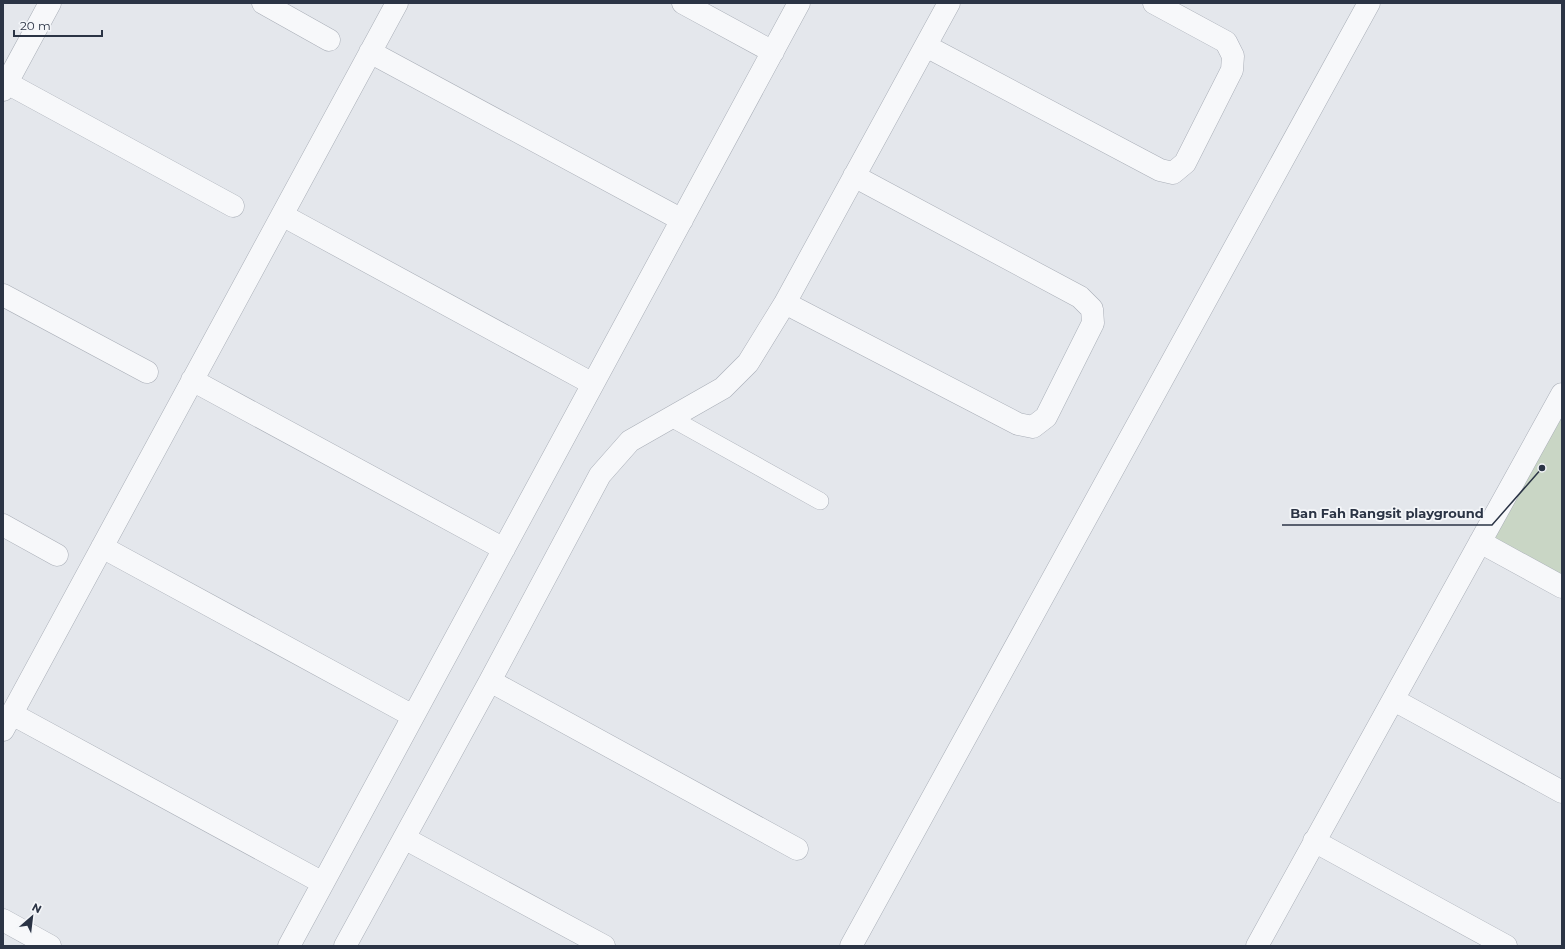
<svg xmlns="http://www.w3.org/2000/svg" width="1565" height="949" font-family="Montserrat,sans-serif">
<rect width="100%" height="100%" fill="#e4e7ec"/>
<path fill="#c9d6c5" d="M1562,394V587L1480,542Z"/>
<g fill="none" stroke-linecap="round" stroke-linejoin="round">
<defs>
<path id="lane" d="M671,418L820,501"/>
<path id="street" d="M263,3L329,40
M683,3L773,52
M926,46L1160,170L1173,173L1185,163L1232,70L1233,56L1226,42L1154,3
M370,52L682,220
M7,83L233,206
M3,90L50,3
M282,215L593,384
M3,295L147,372
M785,303L1018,424L1033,427L1046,417L1093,323L1092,309L1080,297L854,176
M192,380L504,549
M3,525L57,555
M1480,542L1562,587
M102,547L413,716
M490,681L797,849
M1394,700L1562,792
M12,714L323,883
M3,730L397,3
M404,838L604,946
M1314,841L1506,946
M3,920L50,946
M289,946L799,3
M345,946L490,681L600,475L630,441L723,388L748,363L785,303L949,3
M851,946L1369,3
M1257,946L1562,394"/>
</defs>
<use href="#lane" stroke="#a9aeb7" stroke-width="18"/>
<use href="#street" stroke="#a9aeb7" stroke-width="23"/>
<use href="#lane" stroke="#f7f8fa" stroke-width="17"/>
<use href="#street" stroke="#f7f8fa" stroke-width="22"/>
</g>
<path fill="none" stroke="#2b3445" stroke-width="1.5" d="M1542 468L1492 525H1282"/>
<circle fill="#2b3445" stroke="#f4f6f9" stroke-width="1.5" cx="1542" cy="468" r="4"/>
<g font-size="13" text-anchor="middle" font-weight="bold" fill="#2b3445" stroke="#f4f6f9" stroke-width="3.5" stroke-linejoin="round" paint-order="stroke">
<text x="1387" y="518">Ban Fah Rangsit playground</text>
</g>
<rect width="1565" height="949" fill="none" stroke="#2b3445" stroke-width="8"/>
<g transform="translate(32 917) rotate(28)" stroke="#f4f6f9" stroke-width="3" paint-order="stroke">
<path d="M0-3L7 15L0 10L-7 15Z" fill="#2b3445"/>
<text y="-6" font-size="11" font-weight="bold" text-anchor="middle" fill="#2b3445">N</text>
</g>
<path d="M14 30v6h88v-6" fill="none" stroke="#2b3445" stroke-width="2"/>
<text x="20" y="30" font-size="12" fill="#2b3445" stroke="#f4f6f9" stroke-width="3" paint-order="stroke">20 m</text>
</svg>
